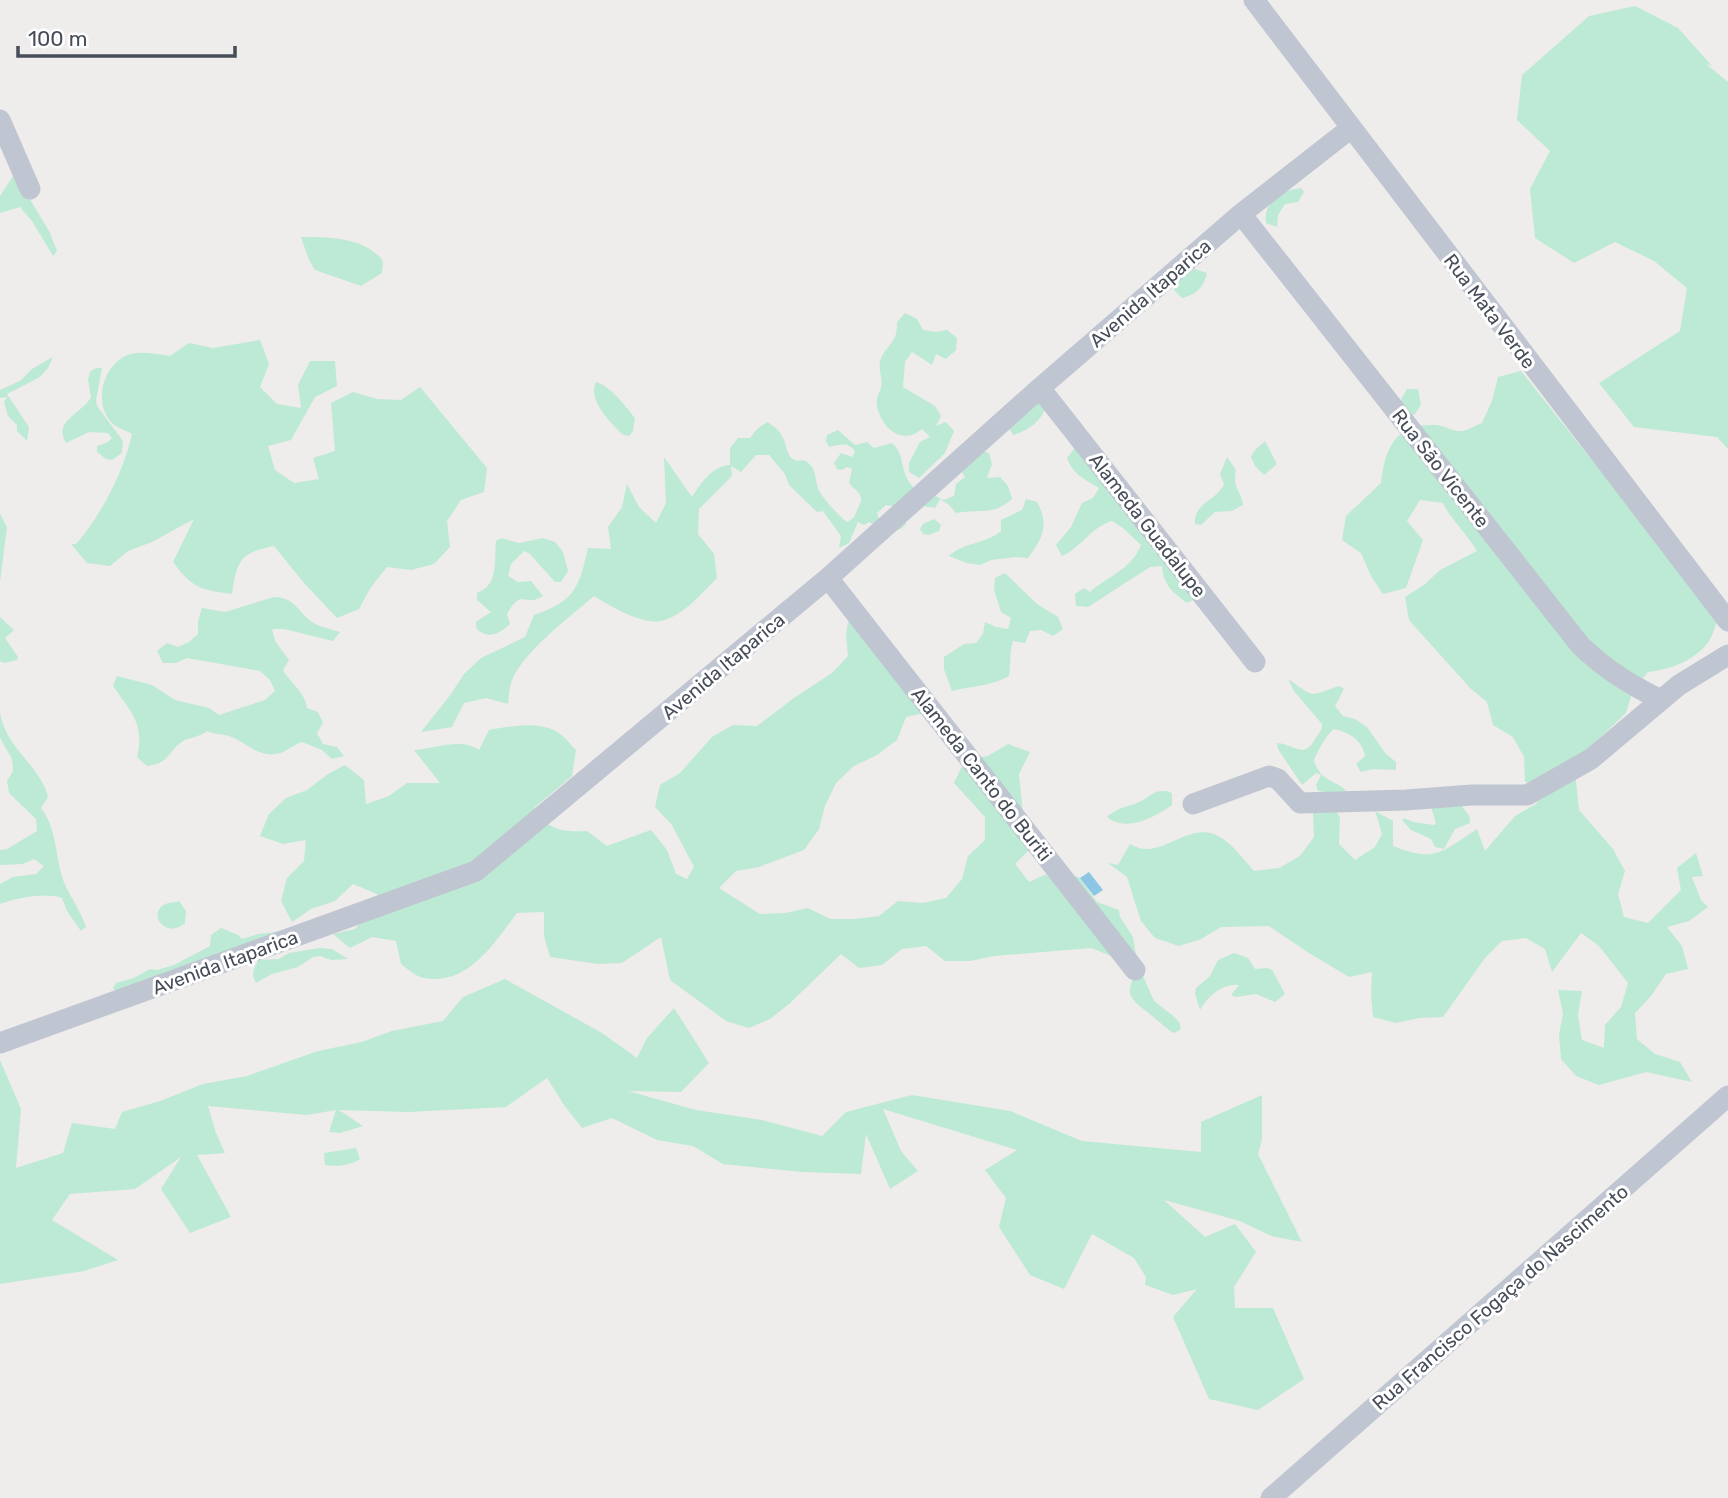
<svg xmlns="http://www.w3.org/2000/svg" width="1728" height="1498" font-family="Rubik,sans-serif">
<rect width="100%" height="100%" fill="#efecec"/>
<path fill="#bcead4" d="M1635,6L1678,28L1712,66L1706,64L1728,82V449L1717,437L1634,427L1599,383L1680,331L1687,288L1654,261L1615,242L1574,263L1535,238L1530,189L1550,151L1517,120L1522,75L1589,16Z
M13,176L18,179L50,233L57,251L53,256L32,221L20,207L0,213V196Z
M1301,188L1304,192L1298,202L1285,204L1278,215L1277,227L1266,223C1263,201 1282,190 1301,188Z
M301,237C329,237 365,237 383,261L382,273L361,286L315,270L309,260Z
M1195,269L1207,273C1203,288 1197,294 1182,298L1174,290L1175,278L1183,270Z
M905,313L917,319L923,330L935,332L947,330L957,338L956,350L946,359L936,354L932,365L912,352L905,362L903,387L935,406L941,416L936,426L946,422L954,431L945,453L919,478L909,472V463L920,442L930,437L922,429C914,435 908,438 897,434C885,429 875,411 877,398C878,394 880,391 881,388C883,378 878,369 880,361C886,344 898,344 897,322Z
M260,340L269,364L260,387L277,404L301,408L298,385L310,361H335L337,386L315,397L291,440L268,446L275,470L294,483L319,479L313,458L335,451L331,403L353,392L377,399L401,400L420,387L487,468L484,492L461,500L447,521L450,547L434,564L411,570L387,567L371,587L359,609L337,618L304,583L274,546C240,553 237,560 232,594C201,590 192,588 173,562L194,519L152,542L128,551L110,566L87,563L71,544H76C101,516 124,471 132,434C127,431 118,428 113,424C94,406 101,371 122,358C136,349 155,354 170,356L189,343L213,348Z
M53,357L48,368L40,377L7,394L29,427L27,441L17,431V425L8,416L4,402L7,397L0,398V390L20,381L32,369Z
M96,368H102L96,400L97,406L123,441L122,453L112,460L106,459L97,452V446L108,442L112,438L108,433L89,432L66,443C52,421 83,413 91,397L88,379L90,372Z
M1521,371L1718,619C1715,626 1713,635 1709,641C1695,661 1671,669 1648,672L1633,690L1626,713L1574,762L1579,810L1613,849L1625,871L1618,894L1624,917L1648,923L1681,890L1677,868L1696,853L1703,876L1692,877L1701,900L1708,907L1689,921L1667,927L1682,946L1688,969L1666,974L1651,996L1635,1013L1637,1039L1655,1054L1680,1062L1692,1082L1646,1072L1599,1085L1576,1076L1561,1059L1559,1035L1563,1013L1558,990L1582,991L1578,1015L1582,1040L1604,1048L1605,1025L1621,1007L1628,983L1599,946L1581,933L1552,972L1545,949L1526,938L1502,941L1485,958L1443,1017L1419,1018L1396,1023L1373,1017L1371,994L1372,972L1349,977L1309,953L1269,926L1221,927L1201,939L1179,946L1155,938L1141,921L1127,877L1108,863L1118,865L1130,844C1161,863 1187,820 1218,836C1232,843 1244,860 1254,871L1279,868L1300,856L1314,837L1313,813L1329,796L1340,818L1339,844L1355,860L1375,847L1382,834L1375,811L1393,821V846C1435,863 1442,852 1477,829L1485,851L1515,816L1536,804L1548,786L1525,782L1524,757L1513,737L1493,725L1487,702L1470,688L1409,620L1405,597L1424,585L1440,570L1477,551C1467,534 1452,521 1443,503L1420,500L1407,521L1423,540L1406,588L1383,594L1371,576L1361,553L1342,540L1346,516L1381,483C1385,448 1395,423 1436,425C1445,426 1454,432 1462,431C1469,430 1476,425 1482,423L1492,401L1498,377Z
M596,382C611,386 625,406 635,418L633,431L629,436L623,435C611,423 587,400 596,382Z
M1407,389H1418L1421,405L1414,415L1403,411L1401,399Z
M1041,401L1045,408C1041,422 1027,431 1013,435L1007,425L1015,416Z
M767,422C774,426 780,431 783,438C788,448 787,464 803,460C817,466 814,476 818,488C820,496 840,517 847,522C855,518 855,515 858,508C866,494 857,493 849,483L852,469L847,467L842,470L837,469L834,463L841,453L852,457L855,452C848,441 840,445 829,447L826,441L827,435L838,430L855,445L867,442L874,448L892,443C906,454 898,471 914,488L898,507L886,505L877,513L879,519L903,518L906,524C894,538 883,528 869,522L864,525L858,522L849,543L839,548L841,536L823,511L817,512L789,485L785,474L769,455H756L741,472L731,466L732,476L699,509L698,534L714,554L717,578C702,593 682,617 661,621C642,625 610,606 594,596C571,616 520,654 511,683C509,689 509,697 508,704L486,698L464,703L452,727L421,732L451,694L464,674L481,658L525,637L534,615C575,601 579,588 588,548L611,549L608,527L622,507L627,484L639,507L656,523L666,503L664,457L692,497C701,483 712,466 730,465V448L738,438H750L757,429Z
M1265,441L1276,462V465L1264,475L1255,466L1251,457L1254,451Z
M1074,449L1084,450L1197,598L1187,603C1172,592 1163,584 1162,566L1150,567L1088,607L1076,606L1075,594L1084,588L1090,592C1108,576 1132,569 1141,545L1123,528L1112,521C1091,527 1082,547 1062,556L1056,545L1071,527L1082,503L1093,498L1099,488C1085,479 1073,475 1067,458Z
M982,451L989,453L992,464L987,478L1000,477L1008,486L1012,499C991,517 981,508 956,513L948,504L940,499L935,508L923,506L933,495L944,500L954,496L956,484L965,477L961,471Z
M1227,457L1236,470C1232,488 1241,490 1243,505L1232,511L1215,512L1201,525L1195,524C1193,503 1218,500 1224,484L1220,474Z
M1026,499L1037,502C1050,526 1042,538 1028,558L1016,557L991,560L980,565L967,563L949,556C964,542 986,544 1001,531V520L1022,510Z
M0,514L7,527L0,582Z
M934,519L941,525L939,531L928,535L923,534L920,529L923,524Z
M501,538L519,543L543,538L555,542L563,552L568,571L561,582H555L530,554L524,551L511,564L508,576L518,582L531,581L543,596C524,608 522,587 507,614L510,624C500,634 487,640 476,628V622L491,612L477,600V593C499,585 494,561 496,541Z
M1005,573L1037,604L1058,617L1063,629L1053,636L1041,630L1030,631L1025,643L1013,641C1009,653 1011,664 1009,676C993,686 970,686 952,691L944,669V657L964,644L976,643L983,634L985,622L996,627L1008,629L1011,618L1001,612L994,590L995,578Z
M274,597C296,598 296,610 312,622C319,627 331,629 340,632L333,641L284,629H272L275,641L289,660L283,670C291,684 305,692 307,708L318,712L323,723L317,733L323,744L337,747L344,756L332,759L322,750L302,742C294,745 284,753 276,754C260,757 247,744 234,738C227,734 216,735 207,731C199,737 192,737 185,740C168,749 172,763 147,766L137,757C145,724 131,712 113,686L117,676L152,685L175,700L209,708L219,715L265,700L275,691L270,680L260,671L187,658L176,663H163L157,651L167,643L178,647L189,642L198,634V621L202,608L225,612Z
M850,611L929,712L906,717L897,740L877,755L854,766L836,783L825,806L819,829L804,850L759,867L736,871L719,888L760,914L785,913L808,908L830,919H855L879,916L898,901L923,903L946,898L962,879L968,856L985,840V817L954,783L965,760L988,756L1008,744L1030,752L1019,774L1024,824L1032,847L1015,864L1029,882L1058,869L1080,878L1097,902L1119,910L1120,917L1133,937L1137,962L1114,957L1091,948L994,956L970,961H945L926,946L902,949L882,965L859,968L841,954L789,1004L770,1019L749,1028L726,1021L670,980L661,937L622,963L598,964L550,957L544,936V912L517,913C494,943 469,986 424,978C416,977 408,969 401,964L396,941L372,937L350,948L333,934L355,929L369,912L395,907L377,894L353,884L335,901L311,909L292,922L281,901L287,878L304,861L306,840L283,844L260,836L269,814L286,798L307,790L328,774L345,765L364,780L366,804L389,796L407,783H440L414,750C435,749 460,737 479,750L489,730C510,726 542,720 560,734C566,738 571,745 576,750L572,776L534,808C548,831 563,832 587,831L607,846L651,830L667,850L676,874L687,879L694,867L672,825L655,807L660,785L680,773L712,737L733,725L757,726L794,698L832,673L848,656L846,634Z
M0,617L14,630L5,638L18,657L17,660L4,663L0,661Z
M1288,679C1317,699 1308,696 1339,686L1344,689L1335,706L1343,716L1355,719L1367,727L1386,754L1396,762V770L1373,769L1361,772L1356,764L1365,756C1362,739 1348,732 1334,729C1328,732 1315,755 1314,761C1322,786 1342,779 1349,796L1318,791L1316,785L1321,775L1316,773L1302,785L1278,749L1277,743C1294,744 1304,760 1315,739C1319,732 1322,733 1322,724L1294,691Z
M0,712C5,748 41,766 48,797L41,808C59,831 54,861 66,887C73,901 81,912 86,927L81,931L67,911L62,898C46,892 16,898 0,904V884L13,877L36,874L44,866L34,859L23,864L0,865V850L7,849L37,831L36,819L9,793L7,781L13,771L12,759L0,738Z
M1166,791L1172,793V805C1155,817 1127,833 1107,817C1120,806 1126,808 1139,802C1150,797 1153,790 1166,791Z
M1430,804L1461,805L1470,817V823L1455,829L1444,849L1435,847L1431,839L1411,830L1402,820L1404,818L1413,822L1434,825L1436,823Z
M179,901L186,911L185,923C167,939 149,917 162,906C167,902 173,903 179,901Z
M221,928L238,935L242,939L258,934L278,932L116,994L113,988L116,983L134,978L150,969L157,970L174,965L210,946L211,935Z
M319,948L332,949L348,959L331,960L320,956L313,957L298,967L272,974L256,983C251,974 253,968 259,960L279,959L289,953Z
M1234,953L1248,958L1255,969L1267,968L1272,970L1285,994L1275,1002L1256,994L1236,997L1231,995L1239,985C1223,983 1208,996 1200,1010L1195,994L1196,988L1210,976L1218,960Z
M1136,974L1143,976L1154,1001L1172,1015L1179,1022L1181,1028L1179,1031L1173,1033C1165,1027 1158,1021 1151,1015C1134,1001 1122,996 1136,974Z
M505,979L602,1033L637,1058L647,1038L674,1008L709,1063L681,1092L628,1091L696,1110L762,1120L822,1136L846,1112L912,1095L1010,1111L1082,1141L1201,1152V1122L1262,1095V1139L1258,1154L1302,1242L1271,1236L1240,1221L1164,1200L1205,1237L1235,1224L1256,1252L1234,1287L1235,1308H1273L1304,1379L1258,1410L1209,1399L1173,1317L1197,1289L1173,1295L1145,1285L1146,1277L1134,1258L1092,1234L1064,1289L1030,1275L999,1227L1006,1198L985,1170L1017,1150L883,1109L901,1151L918,1171L890,1189L866,1134L861,1174L802,1172L723,1164L693,1146L657,1140L612,1118L582,1128L564,1105L547,1078L506,1107L409,1112L339,1110L363,1126L340,1133L329,1132L336,1110L307,1115L208,1106L216,1133L225,1153L197,1155L231,1217L190,1233L161,1189L181,1157L135,1189L70,1194L52,1220L118,1260L84,1271L0,1284V1060L21,1109L16,1168L63,1153L72,1123L115,1129L122,1112L160,1101L203,1084L247,1076L318,1051L362,1042L392,1031L443,1021L463,997Z
M356,1148L360,1159C348,1166 339,1167 325,1165L324,1153Z"/>
<path fill="#8dc6e4" d="M1089,872L1103,890L1094,896L1080,878Z"/>
<g fill="none" stroke-linecap="round" stroke-linejoin="round">
<path stroke="#c0c6d1" stroke-width="21" d="M1254,0L1728,621
M0,120L30,189
M1241,214L1580,645C1606,670 1629,684 1661,700
M1040,388L1255,662
M828,578L1135,970
M1193,804L1269,776L1278,779L1300,803L1406,800L1472,795H1527L1591,759L1679,685L1728,655
M0,1043L476,871L828,578L1040,388L1241,214L1351,128
M1271,1498L1728,1096"/>
</g>
<g text-anchor="middle" stroke-width="6" stroke-linejoin="round" paint-order="stroke">
<g font-size="19" fill="#464d58" stroke="#fff">
<text transform="translate(1150 293) rotate(-41)" y="7">Avenida Itaparica</text>
<text transform="translate(1490 311) rotate(53)" y="7">Rua Mata Verde</text>
<text transform="translate(1441 468) rotate(52)" y="7">Rua São Vicente</text>
<text transform="translate(1148 525) rotate(52)" y="7">Alameda Guadalupe</text>
<text transform="translate(723 666) rotate(-40)" y="7">Avenida Itaparica</text>
<text transform="translate(982 774) rotate(52)" y="7">Alameda Canto do Buriti</text>
<text transform="translate(225 962) rotate(-20)" y="7">Avenida Itaparica</text>
<text transform="translate(1500 1297) rotate(-41)" y="7">Rua Francisco Fogaça do Nascimento</text>
</g>
</g>
<path d="M18 46v10h217v-10" fill="none" stroke="#464d58" stroke-width="3.5"/>
<text x="28" y="46" font-size="21" fill="#464d58" stroke="#ffffff" stroke-width="5" paint-order="stroke">100 m</text>
</svg>
